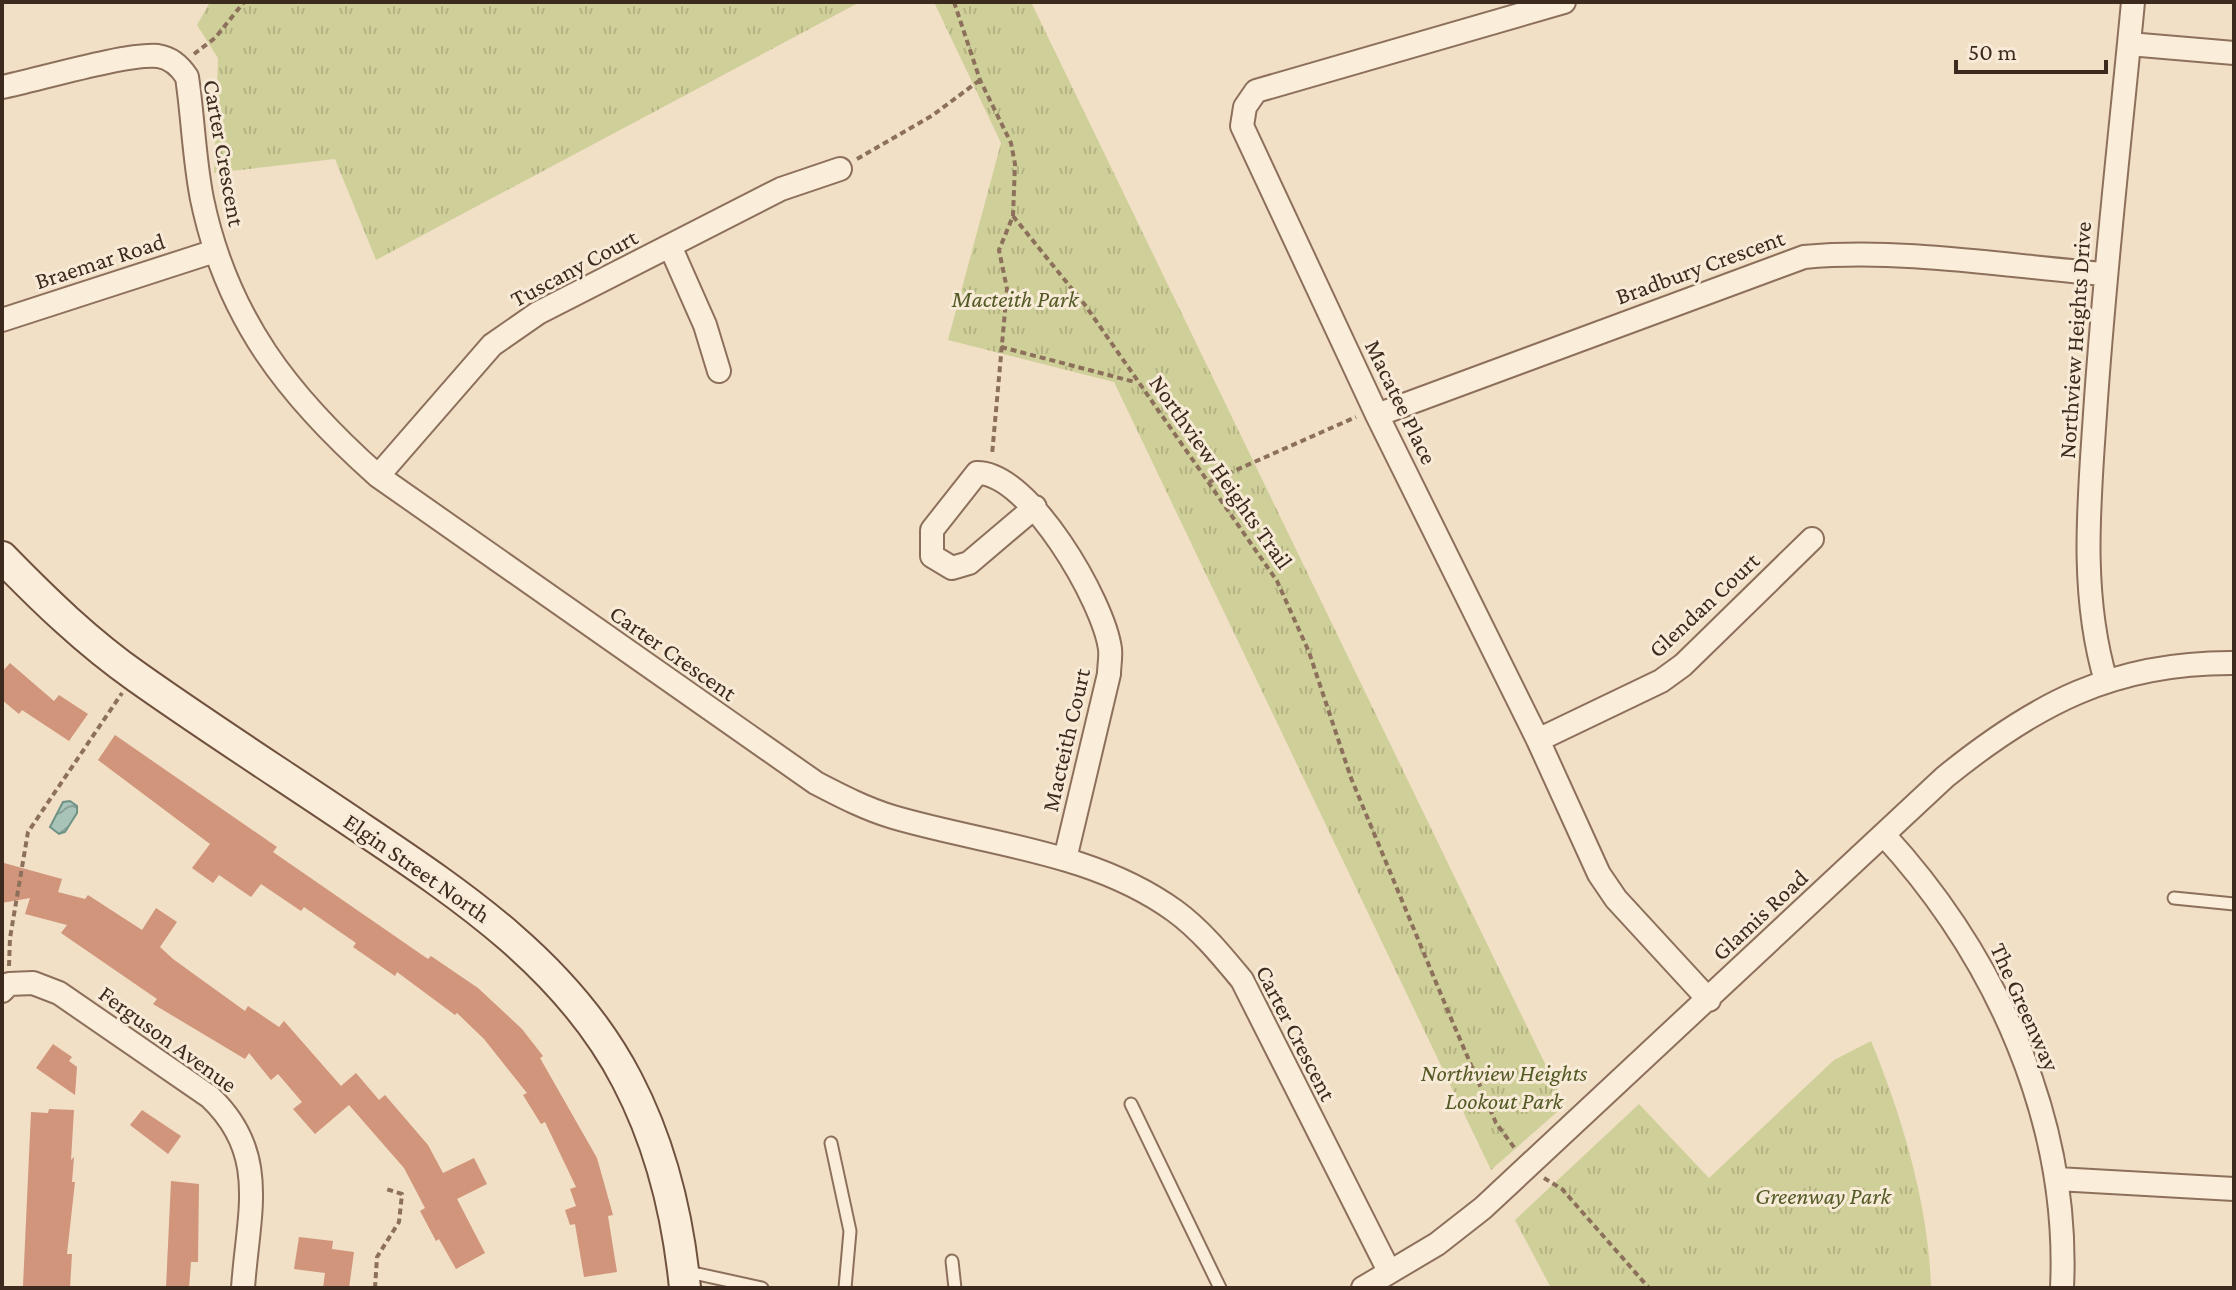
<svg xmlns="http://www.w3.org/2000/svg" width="2236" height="1290" font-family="'Crimson Pro',serif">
<defs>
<pattern id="park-tufts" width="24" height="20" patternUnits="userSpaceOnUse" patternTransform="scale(2)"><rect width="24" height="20" fill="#cfd099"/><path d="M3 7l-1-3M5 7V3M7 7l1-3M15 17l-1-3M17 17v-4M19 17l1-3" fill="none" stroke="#b3b383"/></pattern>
<pattern id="water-waves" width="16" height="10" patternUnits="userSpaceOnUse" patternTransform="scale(2)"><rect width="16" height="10" fill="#a8c4b8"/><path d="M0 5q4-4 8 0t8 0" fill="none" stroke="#8a9f95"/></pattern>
</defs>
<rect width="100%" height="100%" fill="#f1dfc6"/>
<path fill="url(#park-tufts)" d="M210,2H860L376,260L335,159L214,173L218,58L197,25Z
M934,2H1031L1565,1105L1491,1170L1114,382L948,340L1001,143Z
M1871,1041C1902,1116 1929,1206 1931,1288H1551L1515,1220L1639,1104L1709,1178L1834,1060Z"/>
<path fill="url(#water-waves)" stroke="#6e9386" stroke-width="2" d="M70,801L77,806V813L65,832L59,834L50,827L63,802Z"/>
<path fill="#d0957a" d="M10,663L54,701L59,695L88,714L69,741L22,710L19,714L2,700V672Z
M115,735L277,847L273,852L428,959L431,956L478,988L522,1029L543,1056L540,1058L597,1158L613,1215L608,1216L617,1272L584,1277L575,1224L570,1225L565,1210L576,1206L570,1189L576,1187L545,1122L541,1124L523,1095L527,1093L484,1039L457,1013L455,1015L397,972L395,976L353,947L356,943L304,907L301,911L261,884L251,897L219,875L213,883L192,868L210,844L98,760Z
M4,863L62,879L58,892L85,899L88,895L142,930L156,908L177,922L160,947L173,959L245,1011L248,1006L279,1027L284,1021L341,1086L356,1073L379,1100L385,1095L428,1145L443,1173L474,1158L487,1184L457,1199L485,1253L456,1269L439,1239L436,1241L420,1211L425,1208L404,1168L349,1105L315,1134L293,1109L302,1102L278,1074L271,1080L249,1053L245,1059L153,1004L157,999L61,933L67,925L25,914L30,898L2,903Z
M53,1044L72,1057L69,1061L77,1067L75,1095L36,1068Z
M49,1109L74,1110L71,1160L74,1157L72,1182H75L67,1254H72L70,1288L23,1286L31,1112L48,1113Z
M142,1110L181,1136L168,1154L130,1125Z
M171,1181L199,1184L198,1262H191L189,1288H166Z
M299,1237L333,1241L332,1249L354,1252L349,1288H323L325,1273L294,1269Z"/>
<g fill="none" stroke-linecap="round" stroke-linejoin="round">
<defs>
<path id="lane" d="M2174,898L2234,904
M1131,1104L1220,1288
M831,1143L850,1231L845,1288
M952,1261L955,1288
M684,1271L762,1288"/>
<path id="street" d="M1564,2L1256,91L1245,107L1242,126L1377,415L1538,740L1599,874L1616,899L1709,1000
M2129,44L2234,53
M2,87C37,80 126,53 158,56C171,58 180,66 187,77C193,117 194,159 202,199C227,319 289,397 378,476L816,783C841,796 866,809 893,817C988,845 1092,851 1175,911C1201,930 1222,956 1242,980L1389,1271
M670,246L705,325L719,371
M2,320L215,251
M1377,415L1804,257C1902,248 2006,266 2104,274
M378,476L492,345L538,313L781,189L840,169
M1035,507L969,563L952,568L932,556V530L977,473C1029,472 1104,602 1110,649C1111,657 1109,666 1109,674L1065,859
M2106,681C2080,594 2089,503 2095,414C2104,276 2120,140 2133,2
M1538,740L1661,681L1683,665L1812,539
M1884,835C1996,957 2070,1120 2062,1288
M2,991L9,984L33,983L59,993L210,1097C270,1154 248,1213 243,1288
M2057,1179L2234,1189
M1363,1288L1437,1244L1483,1208L1945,777C2035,704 2114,662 2234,663"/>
<path id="secondary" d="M2,557C44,600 87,642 137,677C209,728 284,776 358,826C461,895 568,966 627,1080C661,1145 678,1216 685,1288"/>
</defs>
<use href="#lane" stroke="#8d705b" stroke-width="15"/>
<use href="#street" stroke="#8d705b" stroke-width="26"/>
<use href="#secondary" stroke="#6f513e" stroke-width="34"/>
<path stroke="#8d705b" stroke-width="4" stroke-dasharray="6 4" stroke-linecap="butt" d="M954,2L980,80L1011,143L1015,164L1013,216L999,250L1007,289L992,455
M194,54L215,38L244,2
M857,159L933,115L980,80
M1013,216L1085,305L1277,581L1309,652L1351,778L1450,1016L1496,1123L1516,1150
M1001,347L1135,382
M1209,482L1356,417
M9,966L10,938L28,832L122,693
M1544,1178L1562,1189L1649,1288
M375,1288L377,1257L399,1222L402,1194L386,1189"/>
<use href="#lane" stroke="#faedda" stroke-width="11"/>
<use href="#street" stroke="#faedda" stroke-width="22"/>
<use href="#secondary" stroke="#faedda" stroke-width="30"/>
</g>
<g text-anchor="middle" stroke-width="6" stroke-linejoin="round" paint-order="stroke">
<g font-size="24" fill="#3d2a1f" stroke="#f7ead6">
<text transform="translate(224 153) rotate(80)" y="8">Carter Crescent</text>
<text transform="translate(100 261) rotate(-18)" y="8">Braemar Road</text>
<text transform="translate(1700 267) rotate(-20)" y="8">Bradbury Crescent</text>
<text transform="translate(574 268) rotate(-28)" y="8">Tuscany Court</text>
<text transform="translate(2075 340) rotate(-86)" y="8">Northview Heights Drive</text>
<text transform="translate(1401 402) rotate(64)" y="8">Macatee Place</text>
<text transform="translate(1221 472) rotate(55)" y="8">Northview Heights Trail</text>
<text transform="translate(1704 605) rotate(-43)" y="8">Glendan Court</text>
<text transform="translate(673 653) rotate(35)" y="8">Carter Crescent</text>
<text transform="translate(1066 740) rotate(-77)" y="8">Macteith Court</text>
<text transform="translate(417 868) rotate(35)" y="8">Elgin Street North</text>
<text transform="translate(1760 915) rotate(-43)" y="8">Glamis Road</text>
<text transform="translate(2025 1007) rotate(66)" y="8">The Greenway</text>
<text transform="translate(1296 1033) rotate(63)" y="8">Carter Crescent</text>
<text transform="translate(168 1039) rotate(36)" y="8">Ferguson Avenue</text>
</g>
<g font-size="24" font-style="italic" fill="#535a25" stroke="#f7ead6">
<text x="1015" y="307">Macteith Park</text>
<text x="1504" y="1081">Northview Heights<tspan x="1504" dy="28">Lookout Park</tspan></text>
<text x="1823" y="1204">Greenway Park</text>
</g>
</g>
<rect width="2236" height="1290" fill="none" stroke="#3d2a1f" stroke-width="8"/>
<path d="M1956 60v12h150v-12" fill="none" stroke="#3d2a1f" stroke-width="4"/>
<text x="1968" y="60" font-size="24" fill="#3d2a1f" stroke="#f7ead6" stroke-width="6" paint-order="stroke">50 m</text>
</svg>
